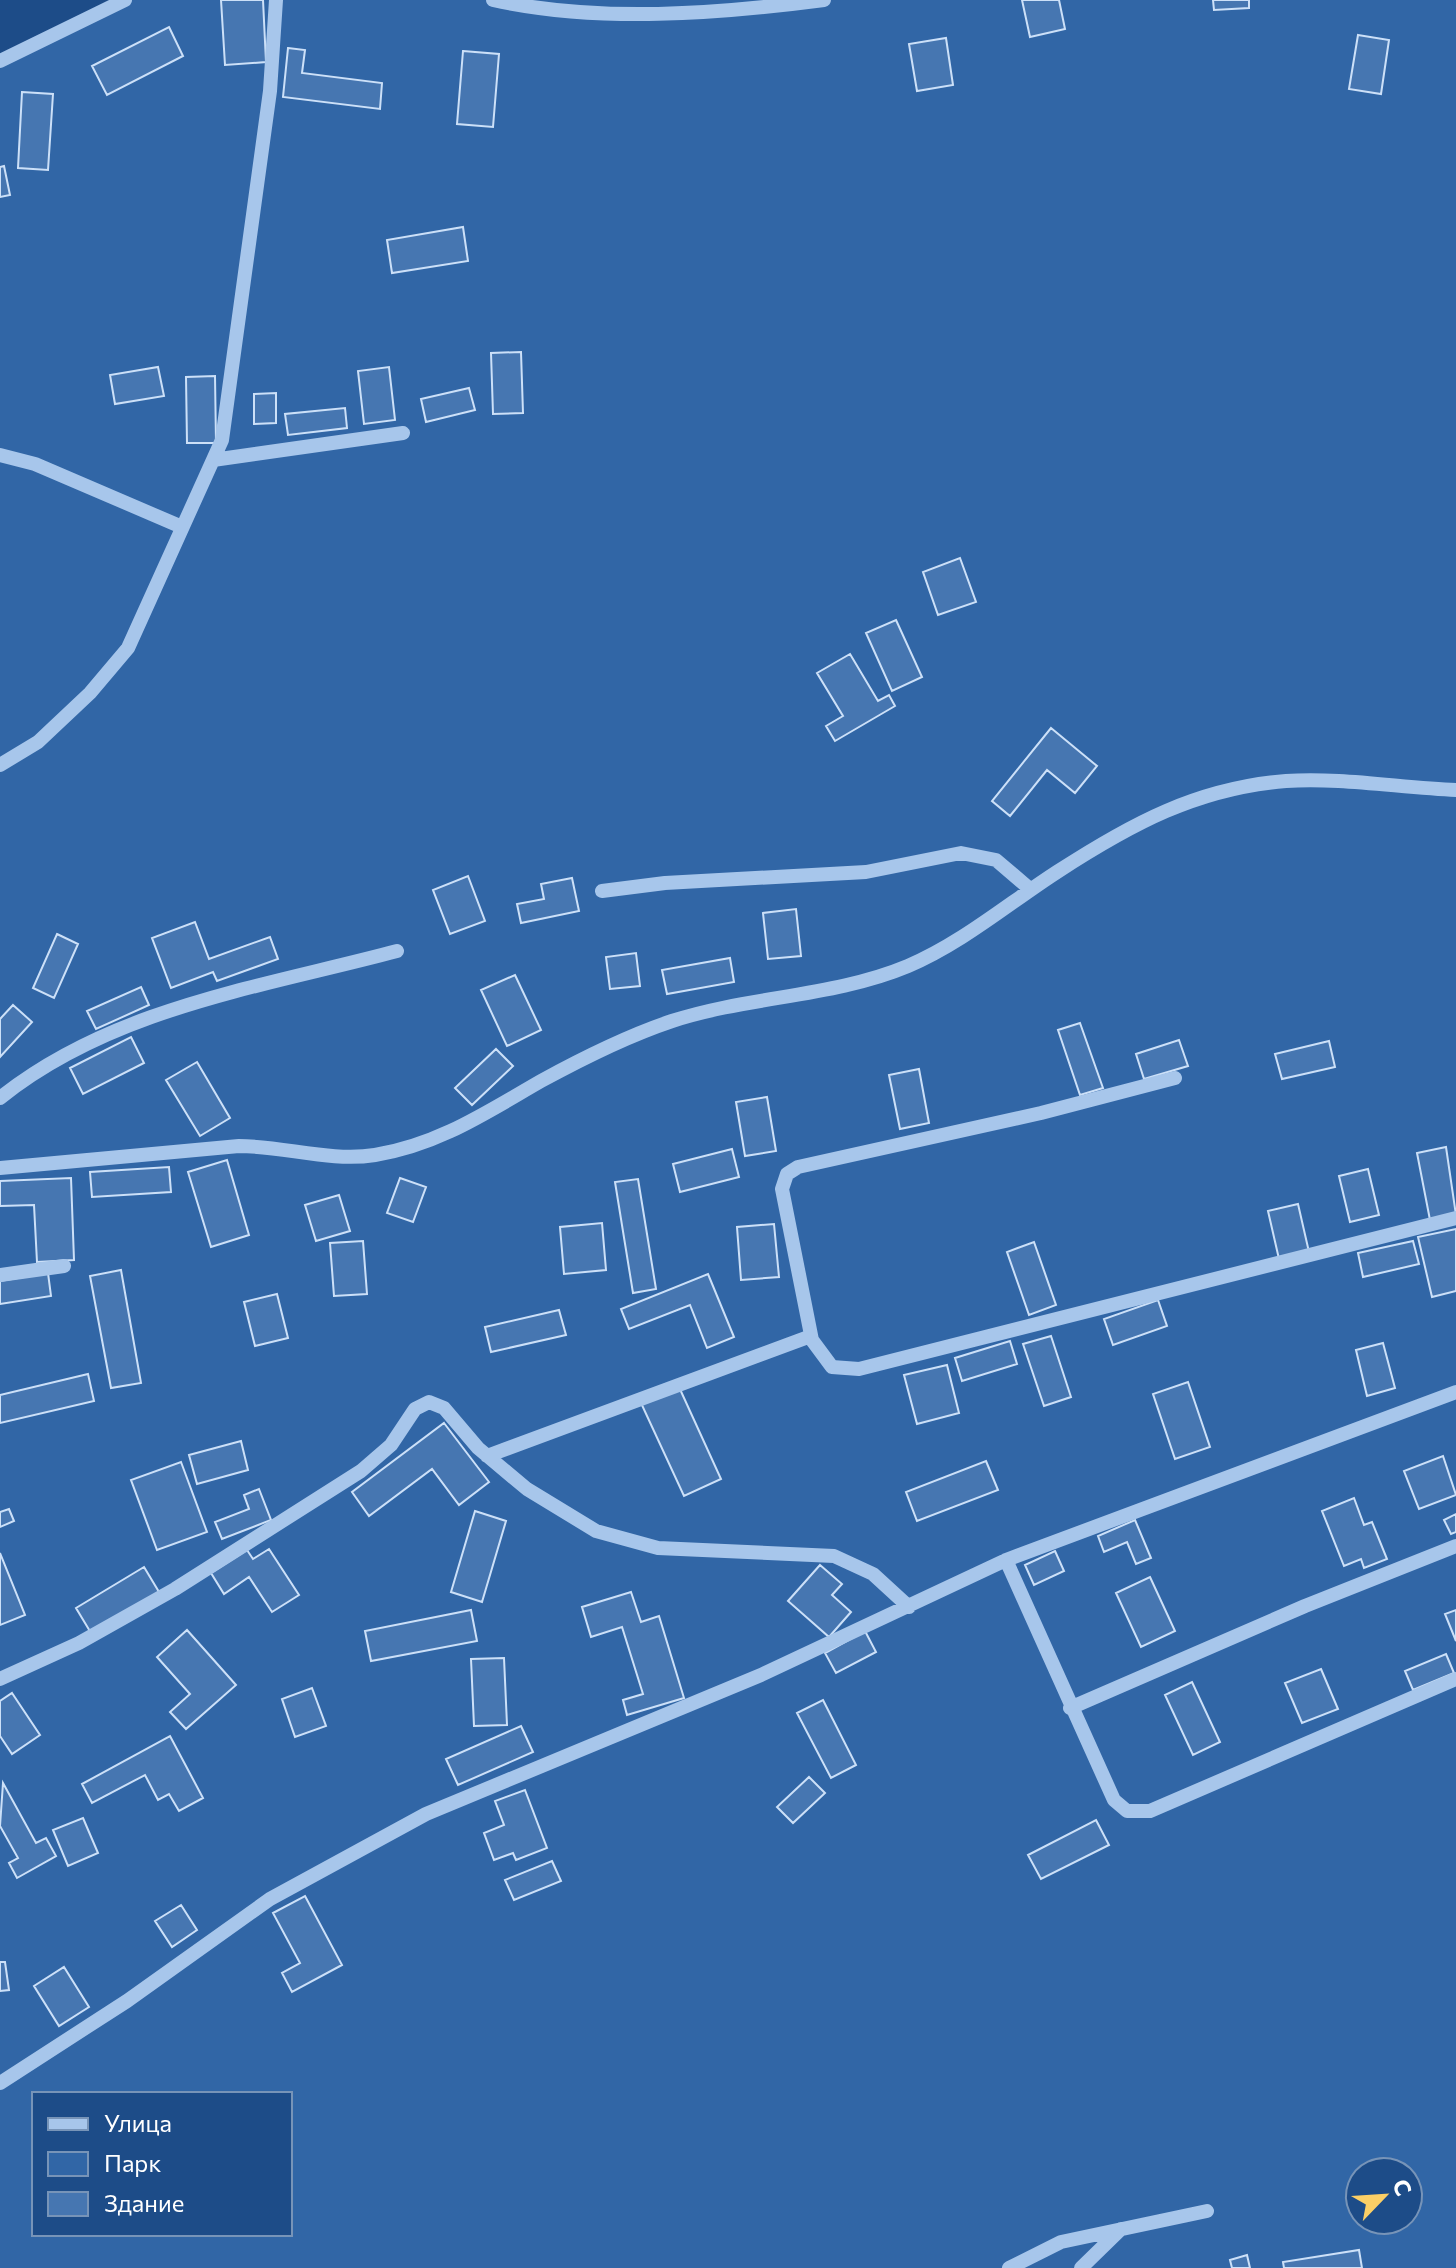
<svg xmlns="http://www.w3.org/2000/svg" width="1456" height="2268" font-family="Commissioner,sans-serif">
<rect width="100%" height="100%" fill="#1d4c88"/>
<path fill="#3166a6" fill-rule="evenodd" d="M131,0H1456V2268H0V65ZM34,2094H290V2234H34ZM1360,2172H1408V2220H1360Z"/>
<path fill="#4676b1" stroke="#cce0f8" stroke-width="2" d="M221,0H263L266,62L225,65Z
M1022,0H1059L1065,29L1030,37Z
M1213,0H1249V8L1214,10Z
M169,27L183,56L107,95L92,66Z
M1358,35L1389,40L1381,94L1349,89Z
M946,38L953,85L917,91L909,44Z
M288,48L305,50L302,73L382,83L380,109L283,97Z
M463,51L499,54L493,127L457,124Z
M22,92L53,94L48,170L18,168Z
M4,166L10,195L0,197V167Z
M463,227L468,261L392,273L387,240Z
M521,352L523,413L493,414L491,353Z
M158,367L164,396L115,404L110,375Z
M389,367L395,420L364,424L358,371Z
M215,376L216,443H187L186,377Z
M469,388L475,410L426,422L421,399Z
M276,393V423L254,424V394Z
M345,408L347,428L288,435L285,414Z
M960,558L976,602L938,615L923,572Z
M896,620L922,677L892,691L866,633Z
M850,654L878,701L889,695L895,706L835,741L826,726L843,716L817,673Z
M1051,728L1097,766L1075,793L1047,770L1010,816L992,801Z
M468,876L485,921L450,934L433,890Z
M572,878L579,911L521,923L517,904L544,899L541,884Z
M796,909L801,956L768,959L763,913Z
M195,922L209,959L270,937L278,959L217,981L213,972L171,988L152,938Z
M57,934L78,944L54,998L33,988Z
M636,953L640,986L610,989L606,957Z
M730,958L734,982L667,994L662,970Z
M515,975L541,1030L507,1046L481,990Z
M141,987L149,1005L96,1029L87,1011Z
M13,1005L32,1022L0,1057V1019Z
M1080,1023L1103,1088L1080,1095L1058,1030Z
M131,1037L144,1063L83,1094L70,1068Z
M1179,1040L1188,1066L1144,1079L1136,1054Z
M1329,1041L1335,1067L1282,1079L1275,1054Z
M496,1049L513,1066L472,1105L455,1088Z
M197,1062L230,1118L200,1136L166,1080Z
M919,1069L929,1123L900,1129L889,1075Z
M767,1097L776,1151L745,1156L736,1102Z
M1446,1147L1456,1215L1430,1220L1417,1153Z
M732,1149L739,1177L680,1192L673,1164Z
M227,1160L249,1235L211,1247L188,1172Z
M169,1167L171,1192L92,1197L90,1172Z
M1368,1169L1379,1215L1350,1222L1339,1176Z
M71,1178L74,1260L37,1262L34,1205L0,1206V1181Z
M400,1178L426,1187L413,1222L387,1213Z
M638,1179L656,1289L633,1293L615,1182Z
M339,1195L350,1231L316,1241L305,1205Z
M1298,1204L1309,1252L1279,1259L1268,1211Z
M602,1223L606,1270L564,1274L560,1227Z
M774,1224L779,1277L741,1280L737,1227Z
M1456,1229V1291L1432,1297L1418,1237Z
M363,1241L367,1294L334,1296L330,1243Z
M1413,1241L1419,1264L1363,1277L1358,1253Z
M1034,1242L1056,1305L1029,1315L1007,1252Z
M121,1270L141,1383L111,1388L90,1276Z
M48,1273L51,1296L0,1304V1281Z
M708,1274L734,1337L707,1348L690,1305L629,1329L621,1309Z
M277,1294L288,1338L255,1346L244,1302Z
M1158,1300L1167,1326L1113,1345L1104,1319Z
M559,1310L566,1335L491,1352L485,1327Z
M1051,1336L1071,1397L1044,1406L1023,1344Z
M1010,1341L1017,1364L962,1381L955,1358Z
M1383,1343L1395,1388L1367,1396L1356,1350Z
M947,1365L959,1413L917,1424L904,1375Z
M88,1374L94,1401L0,1423V1395Z
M1188,1382L1210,1447L1175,1459L1153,1394Z
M679,1387L721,1479L684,1496L641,1403Z
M444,1423L489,1482L459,1505L432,1469L369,1516L352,1492Z
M241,1441L248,1470L197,1484L189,1455Z
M1443,1456L1456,1495L1419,1509L1404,1471Z
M986,1461L998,1490L917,1521L906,1492Z
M181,1462L207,1532L157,1550L131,1480Z
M259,1489L271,1520L222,1539L215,1522L249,1509L244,1495Z
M1354,1498L1364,1525L1372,1522L1387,1559L1364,1568L1361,1559L1344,1566L1322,1511Z
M9,1509L14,1521L0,1527V1512Z
M475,1511L506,1521L482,1602L451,1592Z
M1456,1514V1532L1451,1534L1444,1520Z
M1135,1520L1151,1558L1136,1564L1127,1542L1104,1552L1098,1536Z
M269,1549L299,1595L272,1612L249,1577L224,1594L211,1573L247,1550L253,1559Z
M1055,1551L1064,1571L1034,1585L1025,1565Z
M0,1553L25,1615L0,1625Z
M820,1565L842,1584L832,1595L851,1612L829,1637L788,1601Z
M144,1567L159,1592L91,1633L76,1608Z
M1150,1577L1175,1631L1141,1647L1116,1593Z
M631,1592L641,1622L659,1616L684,1698L627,1715L623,1700L643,1694L622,1627L591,1637L582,1607Z
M471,1610L477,1641L371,1661L365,1631Z
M1456,1610V1641L1445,1614Z
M187,1630L236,1685L186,1729L170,1712L190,1694L157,1657Z
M865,1631L876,1652L836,1673L825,1653Z
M1446,1654L1454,1673L1413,1690L1405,1671Z
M504,1658L507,1725L474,1726L471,1659Z
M1321,1669L1338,1709L1302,1723L1285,1683Z
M1192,1682L1220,1742L1193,1755L1165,1695Z
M312,1688L326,1726L295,1737L282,1699Z
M12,1693L40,1735L12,1754L0,1736V1701Z
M823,1700L856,1765L831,1778L797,1713Z
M521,1726L533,1752L458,1785L446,1759Z
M170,1736L203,1798L179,1811L169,1794L158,1800L145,1775L92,1803L82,1784Z
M809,1777L825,1793L793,1823L777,1807Z
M3,1783L36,1843L46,1838L56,1856L17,1878L9,1863L18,1858L0,1826Z
M525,1790L547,1848L516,1860L513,1853L494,1860L484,1833L504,1825L495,1801Z
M83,1818L98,1853L68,1866L53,1830Z
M1096,1820L1109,1845L1041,1879L1028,1855Z
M552,1861L561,1881L514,1900L505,1880Z
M305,1896L342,1965L292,1992L282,1973L300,1963L273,1913Z
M181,1905L197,1930L172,1947L155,1921Z
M0,1962H5L9,1990L0,1991Z
M64,1967L89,2007L59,2026L34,1986Z
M1359,2250L1362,2268H1284L1283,2262Z
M1247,2255L1250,2268H1232L1230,2260Z"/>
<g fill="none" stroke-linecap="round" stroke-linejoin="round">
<path stroke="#a7c6eb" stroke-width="14" d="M493,0C599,23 717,14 824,0
M0,61L125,0
M0,455L35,464L182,527
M213,460L403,433
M0,765L38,742L90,693L128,648L222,440L270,91L276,0
M602,891L665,883L866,872L961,853L996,860L1030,889
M1175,1078L1041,1113L798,1167L787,1174L782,1189L812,1340L832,1367L859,1369L1456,1218
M0,1098C112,1008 262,987 397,951
M0,1168L239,1146C284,1146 330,1162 375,1155C438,1145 487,1112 541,1081C583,1058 627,1036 672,1021C749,996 834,997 908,966C962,943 1009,903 1057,872C1131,824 1197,788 1286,781C1338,777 1403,788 1456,790
M0,1275L64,1266
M487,1456L811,1336
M1006,1560L1114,1800L1127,1811H1150L1456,1679
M0,1679L79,1643L175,1589L361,1471L391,1445L415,1409L429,1402L444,1408L478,1448L527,1489L596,1531L658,1548L834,1556L873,1574L909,1607
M1070,1708L1305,1606L1456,1546
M0,2083L127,2001L270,1899L426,1814L761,1675L1006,1560L1456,1392
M1009,2268L1061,2242L1207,2211
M1081,2268L1121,2229"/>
</g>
<rect x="32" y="2092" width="260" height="144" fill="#1d4c88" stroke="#7794b8" stroke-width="2"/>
<rect x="48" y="2118" width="40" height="12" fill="#a7c6eb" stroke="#7794b8" stroke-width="2"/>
<text x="104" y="2132" font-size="24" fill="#ffffff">Улица</text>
<rect x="48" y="2152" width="40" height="24" fill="#3166a6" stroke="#7794b8" stroke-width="2"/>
<text x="104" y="2172" font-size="24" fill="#ffffff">Парк</text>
<rect x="48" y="2192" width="40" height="24" fill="#4676b1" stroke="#7794b8" stroke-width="2"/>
<text x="104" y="2212" font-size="24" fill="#ffffff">Здание</text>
<g transform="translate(1384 2196) rotate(65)"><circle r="38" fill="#1d4c88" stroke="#7794b8" stroke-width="2"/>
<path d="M0-6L14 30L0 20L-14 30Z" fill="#fbcf66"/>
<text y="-12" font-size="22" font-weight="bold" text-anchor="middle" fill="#ffffff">С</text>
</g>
</svg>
